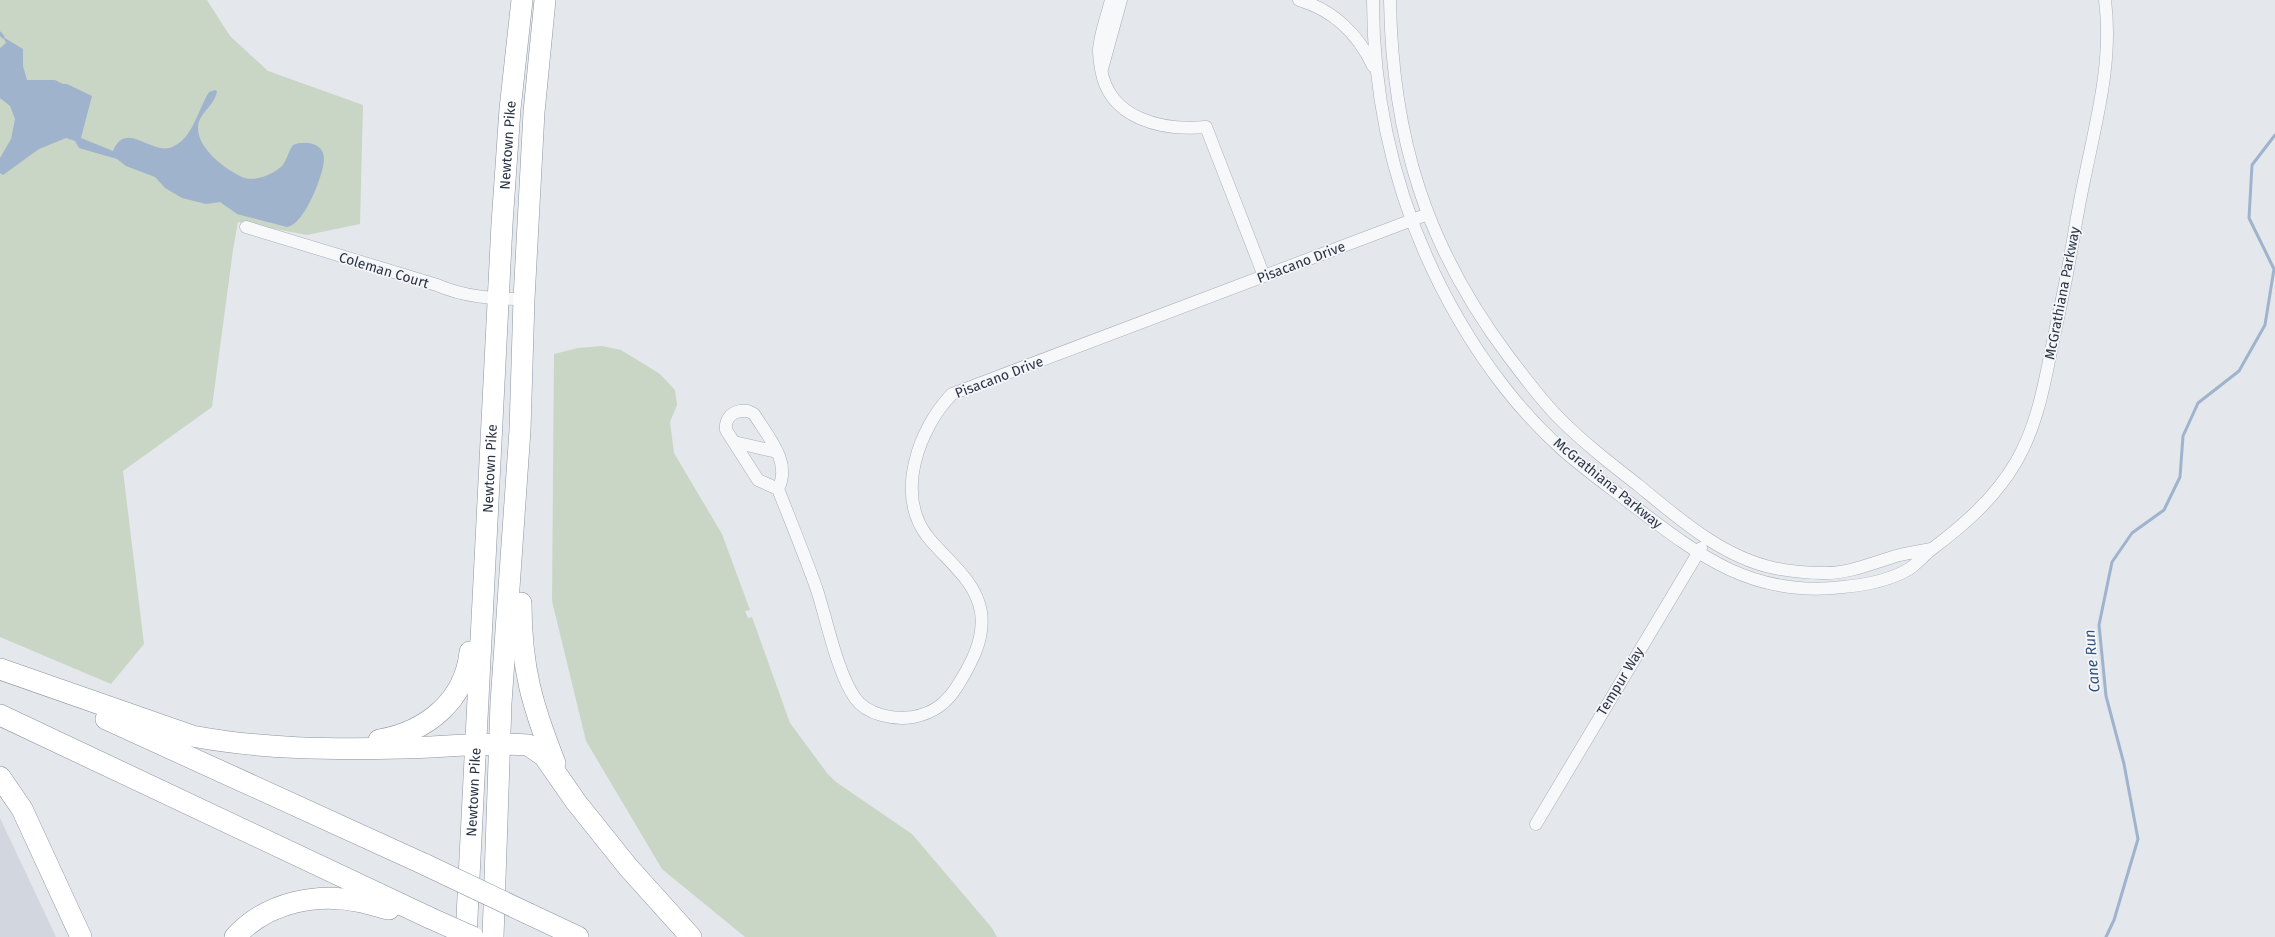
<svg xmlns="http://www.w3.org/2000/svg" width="2275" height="937" font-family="'Fira Sans',sans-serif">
<rect width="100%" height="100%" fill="#e4e7ec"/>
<path fill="#d2d6de" d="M0,818L56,937H0Z"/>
<path fill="#c9d6c5" d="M0,0H207L230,36L268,71L363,105L360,224L307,235L238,222L233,250L212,407L123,471L144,644L111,684L0,637Z
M602,346L621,350L639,361L660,374L675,390L677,405L670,422L674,453L722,534L750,610L745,611L748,618L752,617L790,723L827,773L836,782L912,834L992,928L997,937H745L662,869L586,741L552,601L554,354L578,348Z"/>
<path fill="#9fb4cc" d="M3,37L23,49V66L27,80H55L63,84H67L92,96L81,138L113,151C126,119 152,156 172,147C193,139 198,109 209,92L215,90L217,91C215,106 198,113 198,128C198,149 225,169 242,177C253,182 268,176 277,170C287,164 287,153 293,145C305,140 325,143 324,160C323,176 304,225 287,227L237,214L220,202L206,204L182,198L165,188L155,177L126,166L117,159L79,148L75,141L66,138L39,149L3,175L0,173V158L11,139L15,119L10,106L0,98V48L6,43Z"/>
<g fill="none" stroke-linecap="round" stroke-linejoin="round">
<path stroke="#9fb4cc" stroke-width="3" d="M0,33L3,37
M2106,937L2114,920L2138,839L2124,764L2106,696L2099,625L2112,562L2132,533L2164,510L2180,477L2183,436L2198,403L2239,371L2265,325L2274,269L2249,218L2252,165L2275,135"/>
<defs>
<path id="street" d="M1111,0C1107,16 1100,34 1099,50C1099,56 1100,63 1101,69C1109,119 1162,131 1206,127L1264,276
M1299,0C1333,10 1358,34 1373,66
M1373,0C1373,114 1402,222 1459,320C1486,367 1523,415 1564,451C1585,469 1608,486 1630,503C1698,555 1752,598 1843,587C1865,585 1889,581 1909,569C1917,564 1924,555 1932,549C1965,524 1995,498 2016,462C2037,426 2044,386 2052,346C2058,318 2064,291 2069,263C2074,236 2078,208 2084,181C2096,121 2113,62 2105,0
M1390,0C1392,137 1426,247 1509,357C1525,378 1541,400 1560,419C1584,443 1611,464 1638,485C1678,518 1722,557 1774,568C1789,571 1807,573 1823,573C1847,574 1873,563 1896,556C1908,553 1920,551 1931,549
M1102,69L1121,0
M246,227L437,285C464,297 494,299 524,299
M740,411H748L754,414C768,437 792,462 778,489L758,480L726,430C725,420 730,413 740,411Z
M734,442L777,452
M778,489C791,522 805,556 817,590C827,621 837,672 855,698C867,715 894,720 913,717C934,713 947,703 958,685C971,664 985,639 981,612C976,580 946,560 927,536C895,493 919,428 952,394L1428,214
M1536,824L1701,548"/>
<g id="highway">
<path d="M521,603C521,667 532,705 555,763"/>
<path d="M0,669L192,736C261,749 333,750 403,748C443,747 489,742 528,745L544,756L576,802L628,867L691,937"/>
<path d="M0,715L430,918"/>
<path d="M106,719L426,865"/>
<path d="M379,740C426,732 465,701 470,652"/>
<path d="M0,777L22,809L81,937"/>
<path d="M529,914L578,937"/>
<path d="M235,937C267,902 317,892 362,902C371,904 379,907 389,909"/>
<path id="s1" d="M466,937L502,224L510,109L522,0"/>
<path d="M493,937L501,703L520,430L524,299L534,112L545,0"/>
</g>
</defs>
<use href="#street" stroke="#a9aeb7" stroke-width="13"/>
<use href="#highway" stroke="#8b94a3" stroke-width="22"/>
<use href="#street" stroke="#f7f8fa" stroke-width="12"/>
<use href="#highway" stroke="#fff" stroke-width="21"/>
<defs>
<path id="highway-bridge" d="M426,865L529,914
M430,918L473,937"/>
</defs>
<use href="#highway-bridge" stroke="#8b94a3" stroke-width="22" stroke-linecap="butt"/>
<use href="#highway-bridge" stroke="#fff" stroke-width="21"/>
</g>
<g text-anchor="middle" stroke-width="3.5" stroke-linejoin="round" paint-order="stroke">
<g font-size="14" fill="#2b3445" stroke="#f4f6f9">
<text dy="5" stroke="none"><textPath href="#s1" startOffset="793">Newtown Pike</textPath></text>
<text transform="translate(1301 262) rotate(-21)" y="5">Pisacano Drive</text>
<text transform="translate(384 270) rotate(17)" y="5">Coleman Court</text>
<text transform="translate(2062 293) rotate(-79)" y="5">McGrathiana Parkway</text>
<text transform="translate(999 377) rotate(-21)" y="5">Pisacano Drive</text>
<text dy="5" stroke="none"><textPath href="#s1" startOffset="469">Newtown Pike</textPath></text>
<text transform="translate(1608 483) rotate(39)" y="5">McGrathiana Parkway</text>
<text transform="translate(1620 681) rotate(-59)" y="5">Tempur Way</text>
<text dy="5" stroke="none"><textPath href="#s1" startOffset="145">Newtown Pike</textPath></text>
</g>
<g font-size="15" font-style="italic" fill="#34527a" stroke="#f4f6f9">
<text transform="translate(2092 661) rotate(-95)" y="5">Cane Run</text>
</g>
</g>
</svg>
